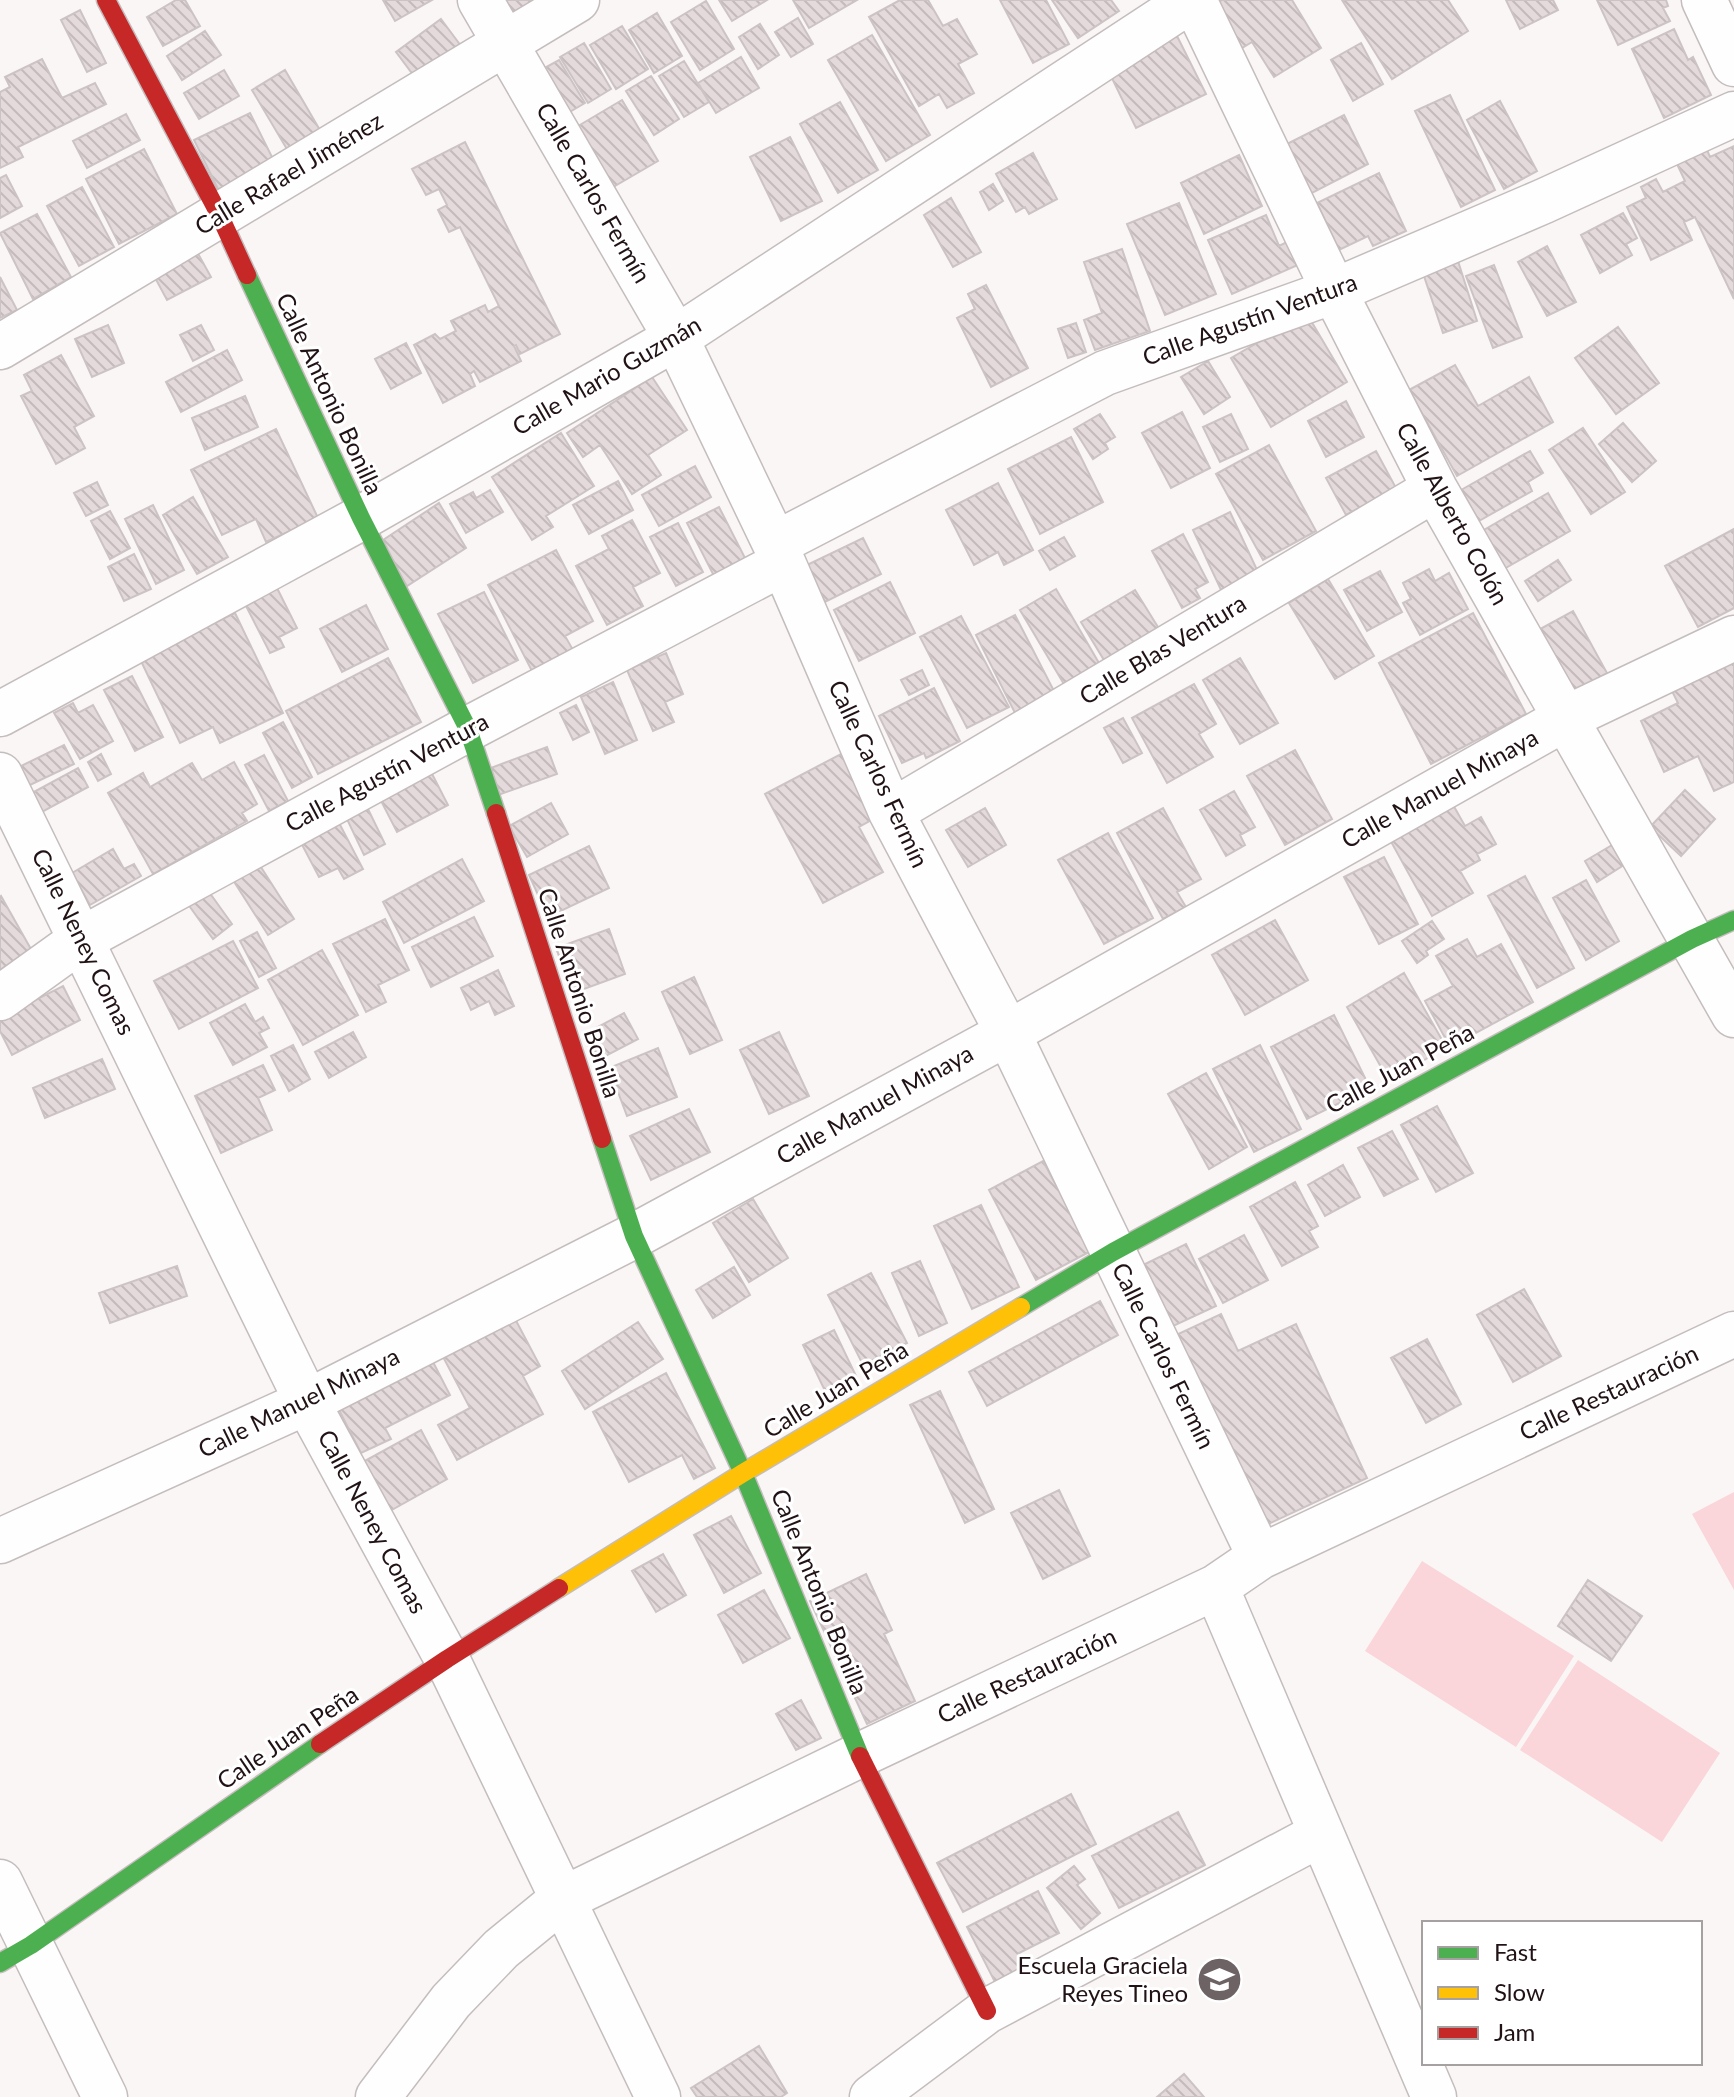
<svg xmlns="http://www.w3.org/2000/svg" width="1734" height="2097" font-family="Lato,sans-serif">
<defs>
<pattern id="building-back-hatch" width="6" height="6" patternUnits="userSpaceOnUse" patternTransform="scale(2)"><rect width="6" height="6" fill="#e5dadb"/><path d="M-1 5l2 2M0 0l6 6M5-1l2 2" fill="none" stroke="#c4babb"/></pattern>
</defs>
<rect width="100%" height="100%" fill="#faf6f6"/>
<path fill="#fad5d9" d="M1734,1492V1590L1692,1514Z
M1422,1561L1574,1656L1516,1747L1365,1651Z
M1578,1660L1720,1753L1662,1842L1520,1750Z"/>
<path fill="url(#building-back-hatch)" stroke="#ccc3c4" stroke-width="2" d="M176,0H185L200,26L163,46L147,17Z
M383,0H432L395,21Z
M504,0H539L517,21Z
M719,0H767L732,21Z
M793,0H857L809,28Z
M900,0H928L943,26L957,19L977,54L958,64L974,93L947,108L939,94L919,106L869,17Z
M1000,0H1046L1069,44L1033,63Z
M1052,0H1111L1119,11L1078,38Z
M1222,0H1292L1321,48L1274,77L1252,42L1237,51L1211,7Z
M1342,0H1448L1468,31L1392,79Z
M1506,0H1553L1558,10L1520,29Z
M1597,0H1666L1668,6L1663,8L1670,21L1618,45Z
M706,1L734,49L700,70L671,22Z
M80,10L106,63L87,72L61,20Z
M657,13L682,56L654,73L629,30Z
M798,18L813,44L791,57L775,32Z
M441,19L464,50L420,84L396,52Z
M760,24L779,55L758,69L739,37Z
M622,26L648,69L616,89L590,45Z
M1674,29L1688,60L1693,57L1711,95L1664,118L1632,49Z
M205,31L221,55L182,80L167,56Z
M872,35L930,135L886,161L828,60Z
M1177,36L1206,94L1136,128L1108,70Z
M584,43L611,89L588,103L560,57Z
M1361,43L1383,84L1353,101L1331,60Z
M741,57L759,88L716,113L698,83Z
M42,59L62,98L95,83L106,104L18,147L23,157L0,168V92L10,87L5,77Z
M559,60L585,103L556,120L530,76Z
M684,61L709,102L684,117L659,76Z
M224,70L239,96L199,119L184,93Z
M285,70L321,132L288,151L252,90Z
M651,76L679,119L654,135L626,91Z
M1450,95L1495,190L1461,207L1415,111Z
M622,100L658,161L603,193L568,132Z
M1500,101L1537,171L1504,189L1467,120Z
M840,102L878,170L838,193L800,124Z
M250,113L277,167L221,195L194,140Z
M126,114L140,140L87,168L73,141Z
M1344,115L1368,164L1310,194L1285,145Z
M790,137L822,201L781,221L750,157Z
M465,142L560,334L520,354L516,345L514,346L521,361L480,382L474,371L470,374L475,386L443,403L414,345L435,334L440,339L456,331L451,321L485,305L488,312L499,306L460,227L449,232L438,210L447,205L439,189L426,195L412,169Z
M1734,146V299L1695,217L1684,222L1692,240L1651,260L1627,207L1646,198L1641,187L1656,179L1663,192L1685,181L1677,164L1707,150L1710,157Z
M144,149L177,214L119,244L86,179Z
M1033,153L1057,199L1029,214L1025,207L1016,212L996,174Z
M1239,155L1262,206L1204,234L1181,183Z
M1379,173L1406,231L1373,246L1368,236L1339,250L1317,203Z
M6,175L22,206L0,218V178Z
M993,184L1003,201L989,210L980,192Z
M82,187L114,247L79,266L47,206Z
M951,198L981,252L953,267L924,215Z
M1179,203L1216,294L1165,315L1127,224Z
M1623,213L1637,238L1626,244L1632,255L1600,273L1581,235Z
M37,214L71,277L33,299L0,233Z
M1266,215L1279,246L1289,241L1300,264L1232,294L1208,240Z
M1547,246L1576,302L1547,316L1518,262Z
M1122,249L1150,331L1095,350L1084,320L1102,313L1084,262Z
M196,250L211,277L167,300L153,274Z
M1458,261L1477,321L1443,333L1423,273Z
M1494,265L1522,337L1493,348L1466,276Z
M0,277L17,310L0,318Z
M986,285L1028,368L991,387L957,318L975,309L968,294Z
M1307,314L1347,382L1271,427L1231,358Z
M1076,323L1086,352L1068,358L1058,329Z
M108,325L124,363L92,377L75,339Z
M201,325L214,350L193,361L180,335Z
M1618,327L1659,383L1616,414L1575,358Z
M406,343L421,373L391,389L375,359Z
M227,350L242,380L181,412L166,382Z
M61,355L94,416L74,427L85,448L56,464L21,396L32,391L24,375Z
M1208,361L1230,397L1204,414L1181,377Z
M1455,365L1478,406L1529,377L1553,422L1457,476L1409,390Z
M652,377L687,430L648,455L661,475L632,494L600,445L583,457L567,433Z
M245,396L258,427L205,450L192,418Z
M1346,401L1364,437L1326,457L1308,421Z
M1182,412L1210,468L1171,488L1142,433Z
M1100,414L1115,437L1105,443L1108,449L1093,459L1074,429Z
M1231,414L1248,449L1220,462L1203,427Z
M1623,423L1656,461L1632,482L1599,444Z
M1583,428L1625,492L1591,514L1549,450Z
M276,429L318,518L266,542L256,519L222,535L191,470Z
M561,433L594,486L546,516L553,527L532,540L492,477Z
M1071,437L1103,502L1040,534L1008,469Z
M1269,445L1316,531L1263,560L1216,474Z
M1376,451L1396,488L1346,515L1326,478Z
M1530,451L1543,473L1528,482L1532,491L1479,521L1461,490Z
M695,466L711,497L659,526L642,495Z
M618,481L633,510L589,534L573,505Z
M97,482L108,505L86,516L74,493Z
M998,483L1033,550L1004,565L998,552L974,565L946,510Z
M490,490L503,512L466,533L450,504L473,492L476,498Z
M1548,493L1570,531L1504,569L1482,531Z
M193,497L228,557L197,574L163,515Z
M439,503L466,548L407,586L380,542Z
M153,505L184,570L156,584L125,519Z
M719,507L746,560L714,576L687,523Z
M110,511L130,548L110,559L91,521Z
M1230,512L1258,572L1221,590L1193,530Z
M632,520L660,573L633,587L643,606L607,625L576,566L609,549L602,536Z
M678,523L703,572L676,586L650,537Z
M1734,529V608L1698,627L1665,566Z
M1183,534L1208,582L1195,589L1200,598L1182,608L1152,551Z
M1064,537L1075,556L1050,570L1039,551Z
M863,538L881,574L825,602L807,565Z
M556,550L593,621L565,636L577,657L536,679L488,585Z
M134,554L151,589L124,601L108,567Z
M1558,560L1571,580L1538,601L1525,581Z
M1429,569L1435,581L1449,573L1468,609L1420,635L1403,603L1411,599L1403,583Z
M1380,571L1402,612L1367,631L1344,590Z
M1328,579L1374,656L1335,679L1289,603Z
M890,582L915,633L859,661L834,610Z
M277,588L297,628L279,637L284,647L270,653L245,604Z
M1056,589L1103,670L1068,691L1020,610Z
M1135,590L1161,632L1107,665L1081,622Z
M484,592L518,660L473,683L438,614Z
M366,605L388,649L342,672L320,629Z
M1573,611L1607,673L1568,695L1533,633Z
M235,613L283,713L220,743L213,727L180,743L140,659Z
M1473,613L1526,714L1431,764L1379,663Z
M1015,615L1055,693L1015,713L976,635Z
M961,616L1009,707L967,728L920,637Z
M666,653L683,694L665,702L674,722L653,731L627,670Z
M388,658L421,722L318,774L286,711Z
M1240,658L1278,723L1240,744L1203,680Z
M1734,661V782L1714,791L1698,756L1664,772L1641,721L1678,703L1671,689Z
M922,670L929,685L909,695L901,680Z
M132,676L163,737L135,751L104,690Z
M613,682L637,740L605,754L581,697Z
M1194,684L1216,724L1199,734L1213,757L1167,783L1132,718Z
M934,688L960,741L926,758L924,753L902,763L879,716Z
M73,703L78,713L93,705L113,741L80,759L54,713Z
M576,705L589,732L573,740L560,713Z
M1123,718L1142,753L1123,763L1104,728Z
M283,722L312,777L292,788L263,733Z
M64,745L74,764L28,786L19,767Z
M547,747L557,774L498,795L488,769Z
M1295,750L1332,819L1285,845L1247,776Z
M101,754L111,774L98,781L88,762Z
M841,754L875,818L859,827L883,872L823,903L765,794Z
M264,755L288,801L269,811L245,765Z
M234,762L257,804L242,813L247,821L153,874L108,793L143,773L150,787L192,763L202,780Z
M78,768L88,787L42,812L32,793Z
M429,768L448,805L397,832L378,795Z
M1685,790L1715,819L1681,856L1650,827Z
M1234,791L1255,827L1240,835L1245,845L1226,856L1200,810Z
M551,803L568,834L527,857L509,826Z
M1452,803L1465,826L1481,817L1496,844L1477,854L1480,860L1460,871L1473,893L1432,916L1389,838Z
M367,807L385,844L364,855L346,817Z
M985,808L1006,845L968,867L946,830Z
M1163,808L1201,879L1177,892L1186,907L1163,919L1117,833Z
M337,819L363,869L344,879L338,868L319,877L299,839Z
M1108,833L1153,918L1104,944L1058,860Z
M1612,845L1624,865L1597,882L1585,861Z
M589,846L609,888L548,917L529,875Z
M113,849L124,869L134,864L141,876L90,905L72,873Z
M1384,857L1418,924L1379,944L1344,877Z
M462,859L484,901L404,943L383,902Z
M259,864L294,919L268,935L233,880Z
M1525,876L1574,968L1537,988L1488,896Z
M1586,880L1619,941L1586,960L1553,898Z
M204,885L232,924L213,939L185,900Z
M1,896L32,951L0,970V897Z
M474,917L493,956L431,987L412,947Z
M385,919L409,970L378,985L386,1002L366,1012L333,944Z
M1275,920L1308,980L1245,1015L1212,955Z
M1432,921L1444,939L1426,951L1428,955L1417,963L1402,941Z
M609,929L625,974L573,993L556,948Z
M257,932L276,968L259,977L240,941Z
M1467,939L1477,957L1501,944L1533,1002L1450,1047L1425,1001L1453,986L1436,956Z
M233,941L258,988L179,1029L154,981Z
M322,950L358,1015L303,1045L268,980Z
M498,970L514,1006L495,1015L489,1001L471,1010L461,988Z
M1404,973L1446,1047L1389,1081L1347,1007Z
M694,977L722,1040L690,1054L662,992Z
M63,986L80,1020L12,1055L0,1031V1018Z
M245,1004L255,1022L263,1017L269,1028L259,1033L267,1047L233,1065L210,1023Z
M624,1013L638,1039L596,1061L583,1035Z
M1334,1015L1370,1088L1307,1119L1271,1047Z
M353,1032L366,1057L329,1078L315,1052Z
M779,1032L809,1096L769,1114L740,1050Z
M293,1045L310,1079L289,1091L271,1056Z
M1260,1045L1301,1129L1254,1152L1213,1069Z
M658,1048L677,1097L627,1116L609,1068Z
M102,1059L115,1089L45,1118L33,1088Z
M263,1065L275,1090L258,1098L272,1130L221,1153L195,1096Z
M1206,1073L1247,1147L1209,1169L1168,1094Z
M1437,1106L1473,1173L1436,1192L1401,1125Z
M689,1109L710,1152L651,1180L630,1136Z
M1392,1131L1418,1179L1384,1196L1358,1148Z
M1043,1161L1091,1251L1036,1280L989,1190Z
M1343,1165L1360,1197L1325,1216L1308,1185Z
M1295,1182L1318,1226L1309,1231L1318,1247L1282,1266L1250,1207Z
M753,1199L788,1258L749,1282L713,1223Z
M981,1205L1019,1287L972,1309L934,1226Z
M1244,1235L1268,1280L1223,1303L1199,1259Z
M1186,1244L1216,1306L1171,1327L1141,1266Z
M920,1261L947,1323L919,1336L892,1273Z
M177,1266L187,1296L110,1323L99,1293Z
M734,1267L750,1295L713,1318L696,1290Z
M871,1273L907,1343L863,1365L828,1295Z
M1524,1289L1561,1356L1513,1382L1477,1315Z
M1100,1301L1118,1335L987,1406L969,1372Z
M1221,1314L1238,1351L1296,1324L1367,1478L1262,1527L1174,1336Z
M513,1315L540,1366L523,1376L543,1414L457,1460L438,1425L470,1408L441,1353Z
M638,1322L663,1359L585,1409L562,1371Z
M834,1330L857,1378L826,1393L803,1345Z
M1427,1339L1461,1404L1426,1423L1391,1358Z
M432,1360L450,1395L385,1428L391,1439L361,1453L338,1408Z
M666,1373L715,1468L694,1479L682,1455L629,1482L593,1412Z
M940,1391L994,1509L965,1523L910,1405Z
M421,1430L447,1479L390,1511L363,1462Z
M1059,1490L1090,1556L1043,1579L1011,1513Z
M731,1516L761,1573L724,1593L694,1535Z
M663,1554L686,1595L656,1612L632,1571Z
M866,1574L892,1630L884,1634L915,1701L867,1724L810,1601Z
M1588,1580L1642,1616L1611,1661L1558,1626Z
M764,1590L790,1638L743,1663L718,1615Z
M801,1700L821,1738L796,1750L776,1714Z
M1071,1794L1096,1844L963,1912L937,1863Z
M1178,1812L1205,1865L1119,1908L1092,1856Z
M1074,1866L1085,1879L1077,1885L1100,1913L1081,1929L1047,1888Z
M1038,1891L1059,1933L1019,1953L1029,1974L999,1990L967,1927Z
M759,2046L787,2093L781,2097H697L691,2088Z
M1184,2074L1204,2097H1157Z"/>
<g fill="none" stroke-linecap="round" stroke-linejoin="round">
<defs>
<path id="street" d="M480,0L676,338L775,544L891,812L1008,1033L1260,1557
M1194,0L1334,291L1435,489L1734,1015
M1704,0L1734,64
M0,347L577,0
M775,544L1105,373L1334,291L1544,201L1734,114
M0,714L361,518L676,338L1191,0
M0,775L307,1402L447,1659L658,2097
M891,812L1435,489
M0,998L82,939L468,729L783,563
M0,1541L307,1402L634,1236L1008,1033L1566,718L1734,638
M1216,1587L1434,2097
M0,1882L105,2097
M378,2097L451,2001L501,1949L561,1900L860,1755L1216,1587L1260,1557L1734,1334
M872,2097L987,2011L1321,1834"/>
<path id="fast" d="M247,275L361,518L468,729L496,813
M602,1139L634,1236L743,1473L860,1756
M1021,1307L1113,1252L1692,939L1734,920
M0,1963L31,1945L320,1744"/>
<path id="slow" d="M559,1588L743,1473L1021,1307"/>
<path id="jam" d="M106,0L219,214L247,275
M496,813L602,1139
M320,1744L447,1659L559,1588
M860,1756L987,2011"/>
</defs>
<use href="#street" stroke="#c5bdbd" stroke-width="47"/>
<use href="#fast" stroke="#c5bdbd" stroke-width="21"/>
<use href="#slow" stroke="#c5bdbd" stroke-width="21"/>
<use href="#jam" stroke="#c5bdbd" stroke-width="21"/>
<use href="#street" stroke="#fefefe" stroke-width="44"/>
<use href="#fast" stroke="#4caf50" stroke-width="18"/>
<use href="#slow" stroke="#ffc107" stroke-width="18"/>
<use href="#jam" stroke="#c62828" stroke-width="18"/>
</g>
<defs>
<symbol id="school-disc" viewBox="-11 -11 22 22"><circle r="9.5" fill="#6d6264" stroke="#fff"/><path d="M0-5L7-2L0 1L-7-2ZM-4 1L0 2.5L4 1V4Q0 6-4 4Z" fill="#fff"/></symbol>
</defs>
<g fill-rule="evenodd">
<use href="#school-disc" x="1194" y="1954" width="51" height="51"/>
</g>
<g text-anchor="middle" stroke-width="6" stroke-linejoin="round" paint-order="stroke">
<g font-size="24" fill="#211315" stroke="#fff">
<text transform="translate(289 174) rotate(-31)" y="8">Calle Rafael Jiménez</text>
<text transform="translate(593 193) rotate(60)" y="8">Calle Carlos Fermín</text>
<text transform="translate(1250 320) rotate(-20)" y="8">Calle Agustín Ventura</text>
<text transform="translate(607 376) rotate(-30)" y="8">Calle Mario Guzmán</text>
<text transform="translate(329 394) rotate(65)" y="8">Calle Antonio Bonilla</text>
<text transform="translate(1452 514) rotate(61)" y="8">Calle Alberto Colón</text>
<text transform="translate(1163 650) rotate(-31)" y="8">Calle Blas Ventura</text>
<text transform="translate(387 773) rotate(-28)" y="8">Calle Agustín Ventura</text>
<text transform="translate(878 774) rotate(65)" y="8">Calle Carlos Fermín</text>
<text transform="translate(1440 789) rotate(-29)" y="8">Calle Manuel Minaya</text>
<text transform="translate(83 942) rotate(64)" y="8">Calle Neney Comas</text>
<text transform="translate(579 993) rotate(72)" y="8">Calle Antonio Bonilla</text>
<text transform="translate(1400 1069) rotate(-28)" y="8">Calle Juan Peña</text>
<text transform="translate(875 1105) rotate(-29)" y="8">Calle Manuel Minaya</text>
<text transform="translate(1163 1356) rotate(64)" y="8">Calle Carlos Fermín</text>
<text transform="translate(836 1390) rotate(-31)" y="8">Calle Juan Peña</text>
<text transform="translate(1609 1393) rotate(-25)" y="8">Calle Restauración</text>
<text transform="translate(299 1403) rotate(-26)" y="8">Calle Manuel Minaya</text>
<text transform="translate(372 1522) rotate(62)" y="8">Calle Neney Comas</text>
<text transform="translate(819 1592) rotate(68)" y="8">Calle Antonio Bonilla</text>
<text transform="translate(1027 1676) rotate(-25)" y="8">Calle Restauración</text>
<text transform="translate(288 1738) rotate(-34)" y="8">Calle Juan Peña</text>
</g>
<g font-size="24" fill="#211315" stroke="#fff" text-anchor="end">
<text x="1188" y="1974">Escuela Graciela<tspan x="1188" dy="28">Reyes Tineo</tspan></text>
</g>
</g>
<rect x="1422" y="1921" width="280" height="144" fill="#ffffff" stroke="#a6a1a1" stroke-width="2"/>
<rect x="1438" y="1947" width="40" height="12" fill="#4caf50" stroke="#a6a1a1" stroke-width="2"/>
<text x="1494" y="1961" font-size="24" fill="#211315">Fast</text>
<rect x="1438" y="1987" width="40" height="12" fill="#ffc107" stroke="#a6a1a1" stroke-width="2"/>
<text x="1494" y="2001" font-size="24" fill="#211315">Slow</text>
<rect x="1438" y="2027" width="40" height="12" fill="#c62828" stroke="#a6a1a1" stroke-width="2"/>
<text x="1494" y="2041" font-size="24" fill="#211315">Jam</text>
</svg>
